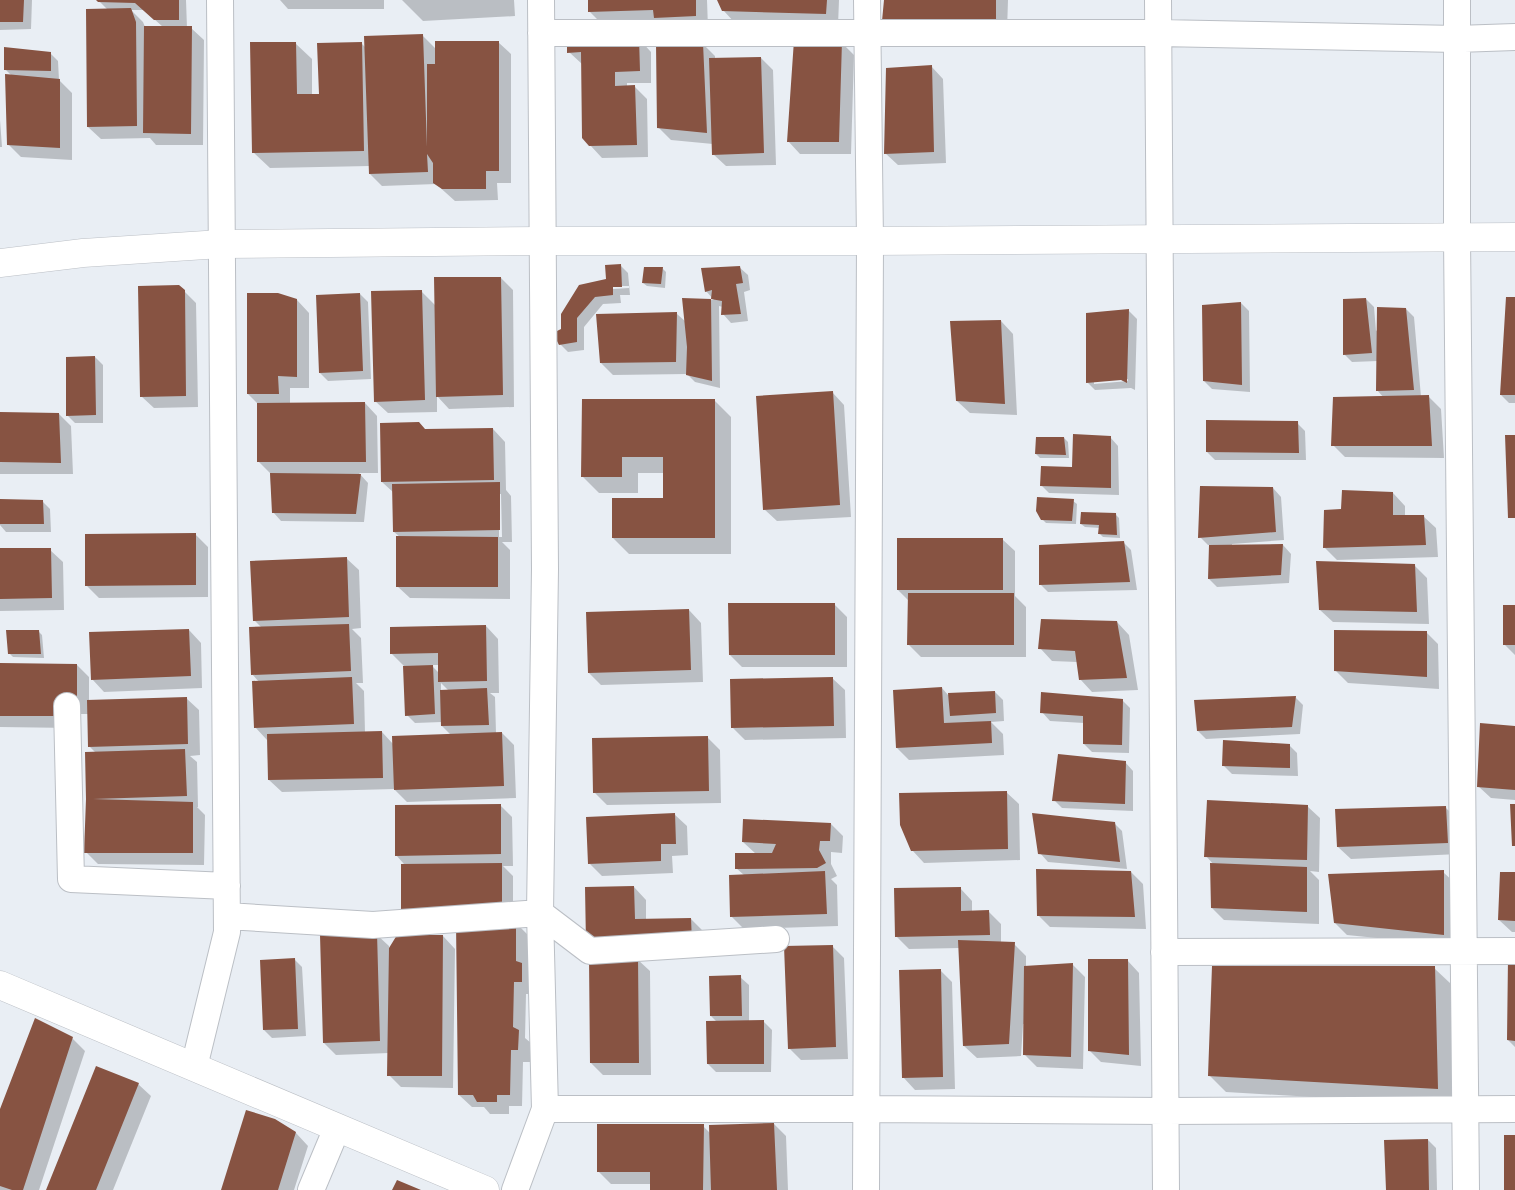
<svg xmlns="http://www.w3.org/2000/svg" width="1515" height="1190" font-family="Karla,sans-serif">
<rect width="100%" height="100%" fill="#e9eef4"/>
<path fill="#0003" fill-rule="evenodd" d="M0,0H32L31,29L0,30Z
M98,0H186L187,28H191L204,40L203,145H156L150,138L101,139L88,127L108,10ZM131,10H144L163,27H145L143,22Z
M280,0H384V9H288Z
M402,0H514L515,16L423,21Z
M589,0H707L708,28L602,24L590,12Z
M718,0H839L838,26L735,23L723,10Z
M885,0H1008L1007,31L895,33Z
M422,35L436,49L498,42L511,54V183H497L498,200L455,201L436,184L382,186L370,174V166L270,168L253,152L295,43L312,59V95H320L361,43L365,47Z
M639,39L651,52V83H627V87H635L647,99L648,157L602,158L590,145L582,64L569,52Z
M842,43L854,55L851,154H800L788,141Z
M703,44L715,56V59L761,58L773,70L776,165L726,166L713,154V144L671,140L659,128Z
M50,53L58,61L59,80L72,93V160L21,157L9,145L12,76L5,69Z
M931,66L943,79L946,163L898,165L885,153Z
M0,120L2,147H0Z
M620,265L628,273L630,295H620L621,303L603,304L584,327V350L568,352L560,344L562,329ZM613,286H629V288L613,289Z
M739,267L748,275L750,290L744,292L748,321L731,323L723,314V307L719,306L720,388L695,382L687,374L613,375L601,363L677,314L686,322L684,299L714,300L706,291Z
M662,268L666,272L665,288L647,286L643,283Z
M501,278L513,290L514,407L449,409L437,396V412L388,413L375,401L421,291L436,306Z
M184,291L196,303L198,407L154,408L141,396Z
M360,294L368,302L371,379L328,381L320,373Z
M1366,299L1374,307L1376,331L1406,309L1414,317L1421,397H1429L1441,409L1444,458L1345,457L1333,445L1384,398L1377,390L1378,361L1352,362L1344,354Z
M1515,299V403H1509L1501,395Z
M297,300L309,313V388H290V404L365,403L377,416L378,473H359L368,483L364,522L281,521L273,512L270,473L258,461V404L248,394Z
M1241,303L1249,311L1250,392L1212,389L1204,381Z
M1129,311L1137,319L1135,390L1131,388L1095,390L1087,382ZM1128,379V381L1094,384V381Z
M1001,321L1013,334L1017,415L970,413L957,401Z
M95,357L103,365V423H75L67,415Z
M832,392L844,405L851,517L777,521L764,509Z
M714,400L731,417V554H629L613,538L665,499V473H638V493H599L583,477Z
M0,413L59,414L71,426L73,474H0Z
M1297,423L1305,431L1306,460H1215L1207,452Z
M493,429L505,442L506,490L511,496L512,542H502L510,550V599L410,598L397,586L400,537L394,532V493L382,482L425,431ZM499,494H501L502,537H499Z
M1110,437L1118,446L1119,495L1049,493L1041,485L1073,468Z
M1064,438L1068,442L1069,458H1040L1036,454Z
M1273,488L1281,497L1284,540L1232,544V546L1283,545L1291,554L1289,583L1217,587L1209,579L1210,545H1208L1200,537Z
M1393,493L1405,506V516H1423L1436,528L1438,557L1337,560L1325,548L1342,510Z
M0,500L42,501L50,509L51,532H6L0,525Z
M1073,501L1077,504L1076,524L1046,523L1042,519Z
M1115,514L1119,518L1120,538L1103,537L1100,534V528L1085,527L1081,524Z
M195,534L208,547V597L99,598L87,586Z
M1002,539L1015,551V596L1026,607V657H921L909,645V601L898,590Z
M1123,542L1131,550L1137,590L1048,592L1040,584Z
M0,549L50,550L63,562L64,610L0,611Z
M346,558L359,570L361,628L352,629L361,638L363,683H356L364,691L365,733L382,732L393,744L451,735L442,726V722L415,723L407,715L404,666L391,653L486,626L498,639L499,693H490L495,697L496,733H502L514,745L516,798L407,802L394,789L282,792L269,780L267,740L255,727L259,682L252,674L262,628L254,620ZM431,665H439V673ZM441,683L449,691H441Z
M1414,565L1427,578L1429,624L1333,622L1320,610Z
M834,604L847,617V667H742L730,655Z
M1515,606V655L1504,644Z
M689,610L701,623L703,682L601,685L589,673Z
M1117,622L1129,635L1138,690L1092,692L1080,679L1077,662L1052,661L1040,648Z
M189,630L201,643L202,688L104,692L92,679Z
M38,631L42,635L44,658L13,657L9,653Z
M1426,632L1438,644L1439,689L1348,683L1336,671Z
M0,664L77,665L89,677V701L186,698L199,710L200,755L190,756L197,762L198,807H197L205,815L204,865L98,864L86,852L96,753L90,747L88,714H73L72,728L0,727Z
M832,678L845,690L846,738L745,740L733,728Z
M942,688L948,695L995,692L1003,700L1004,721L991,722L1003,734L1004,755L909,760L897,748Z
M1295,697L1303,705L1300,734L1206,739L1198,731Z
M1122,700L1130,708L1129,753L1092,752L1084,744V723L1050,721L1042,712Z
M1515,727V800L1491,798L1478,786Z
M708,738L720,750L721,803L607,805L595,793Z
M1289,745L1297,753L1298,776L1232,774L1224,766Z
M1125,762L1133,771V811L1062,808L1054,800Z
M1006,792L1019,804L1020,860L924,863L912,850Z
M500,805L512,817L513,866H503L513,876V923H516L528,935V971L534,976V994H526L525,1038L531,1043L530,1062H523L522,1106H509V1114H490L484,1107H472L459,1095L457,924L396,855Z
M1307,806L1320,818L1319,872L1310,871L1319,880V924L1224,920L1212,908L1214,865L1206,856Z
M1445,807L1457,819L1459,854L1351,859L1338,847Z
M674,814L687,826L688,855L672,856L673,873L602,876L590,864Z
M1114,823L1122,831L1127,869L1048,862L1040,853Z
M831,824L843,836L842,853L831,852V864L837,876L831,879L837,885L838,926L744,929L731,916L744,875L736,868L756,854L743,842Z
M1131,872L1143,884L1146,929L1050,927L1038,915Z
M1443,872L1456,884V946L1347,935L1335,923Z
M1515,873V932H1512L1499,920Z
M634,887L646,900V920L691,919L703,931L600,956Z
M960,888L972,901V912H989L1001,924V943L1014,944L1026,956V967L1073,965L1085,977L1083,1069L1037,1067L1025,1055V1024H1023L1021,1056L977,1058L964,1046L960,948L909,949L896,936Z
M376,934L389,946V951L398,936H443L455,949L453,1088L401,1087L389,1075V1053L336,1055L324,1043Z
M832,946L844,958L848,1059L801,1060L789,1048Z
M294,959L302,967L306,1036L272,1038L264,1030Z
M637,959L650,971L651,1075H603L591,1063Z
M1127,960L1139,973L1141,1066L1101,1062L1089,1050Z
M1515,960V1047L1508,1040Z
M1434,968L1451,984L1453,1105L1226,1092L1210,1076Z
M940,970L952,982L955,1089L915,1090L903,1077Z
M740,977L749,985V1022H764L772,1030L771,1072H716L708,1064L717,1022L711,1016Z
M72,1038L85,1051L39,1190H0V1113Z
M138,1084L151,1096L113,1190H48Z
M274,1120L296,1133L308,1146L294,1190H223Z
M774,1124L786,1136L788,1190H651V1184H611L598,1171L703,1126L710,1133Z
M1428,1140L1436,1148L1437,1190H1387Z"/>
<path fill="#875342" d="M0,0H24L23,22H0Z
M96,0H179V20H154L135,3L98,2Z
M588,0H696V16L654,18L653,10L588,12Z
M717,0H827L826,14L722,11Z
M884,0H996V19L882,21Z
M131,8L136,22L137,126L87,127L86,9Z
M144,26H192L191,134L143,133Z
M423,34L427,147V64H435V41H499V171H486V189H442L433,183V163L427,154L428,172L369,174L364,36Z
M639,38L640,71L615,72V86L635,85L637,145L589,146L582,138L581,52L567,53V39Z
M794,40L842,41L839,142H787Z
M250,42H296L297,94H319L317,43L362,42L364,151L252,153Z
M656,43H703L707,133L657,128Z
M4,47L51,52V71L4,70Z
M761,57L764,153L712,155L709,58Z
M932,65L934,152L884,154L886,68Z
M5,74L60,79V148L7,145Z
M621,264L622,287H613V295L595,297L577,318V342L559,345L553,333L561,329V314L579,285L606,279L605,265Z
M740,266L743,283L736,284L741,314L721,315L722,301L711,299L712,290L705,292L701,268Z
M644,267H663L661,284L642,283Z
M434,277H501L503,395L436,397Z
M179,285L185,290L186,396L140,397L138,286Z
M422,290L425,400L374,402L371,291Z
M247,293H278L297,299V377L278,376L279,394H247Z
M360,293L363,371L319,373L316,295Z
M1506,297H1515V395H1500Z
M682,298L711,299L712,381L686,375L687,347Z
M1366,298L1372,353L1343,355V299Z
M1241,302L1242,385L1203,381L1202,305Z
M1377,307L1406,308L1414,390L1376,391Z
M1129,309L1127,383L1121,380L1086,383V313Z
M677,312L676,362L600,363L596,314Z
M1001,320L1005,404L956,401L950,321Z
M95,356L96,415L66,416V357Z
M833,391L840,505L763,510L756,396Z
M1429,395L1432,446H1331L1333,397Z
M582,399H715V538H612V498H663V457H622V477H581Z
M365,402L366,462H257V403Z
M0,412L59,413L61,463L0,462Z
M1206,420L1298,421L1299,453L1206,452Z
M419,422L425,429L493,428L494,480L381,482L380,423Z
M1073,434L1111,436V488L1040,486L1041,466L1072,467Z
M1505,435H1515V518H1508Z
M1036,437H1064L1066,455L1035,454Z
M270,473L361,474L356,514L272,513Z
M500,482V530L393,532L392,484Z
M1200,486L1273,487L1276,532L1198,538Z
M1342,490L1393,492V515H1424L1426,545L1323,548L1324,510L1341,509Z
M1037,497L1074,499L1072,521L1041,520L1036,511Z
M0,499L43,500L44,524H0Z
M1081,512L1116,513L1117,535L1098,534L1099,525L1080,524Z
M196,533V585L85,586V534Z
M396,536L498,537V587H396Z
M897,538H1003V590H897Z
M1124,541L1130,582L1039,585V545Z
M1283,544L1281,575L1208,579L1209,545Z
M0,548H51L52,598L0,599Z
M347,557L349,617L253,621L250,561Z
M1316,561L1415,564L1417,612L1319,610Z
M908,593H1014V645H907Z
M728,603H835V655H729Z
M1503,605H1515V645H1503Z
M689,609L691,670L588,673L586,612Z
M1041,619L1117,621L1127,678L1079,680L1075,651L1038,649Z
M349,624L351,671L251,675L249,627Z
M486,625L487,681L438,682V653L390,654V627Z
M189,629L191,676L91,680L89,632Z
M6,630H39L41,654H8Z
M1334,630L1427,631V677L1334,671Z
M0,663L77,664V702L61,716H0Z
M433,665L435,714L405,716L403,666Z
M352,677L354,724L254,728L252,681Z
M833,677L834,726L731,728L730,679Z
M942,687L944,723L991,721L992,743L896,748L893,690Z
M487,688L489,725L441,726L440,690Z
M995,691L996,713L950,716L948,693Z
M1041,692L1123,699L1122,745L1083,744V716L1040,713Z
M1296,696L1292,727L1197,731L1194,700Z
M187,697L188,744L88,747L87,700Z
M1480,723L1515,726V790L1477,787Z
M382,731L383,778L268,780L267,734Z
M502,732L504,786L394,790L392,736Z
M708,736L709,791L593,793L592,738Z
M1223,740L1290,744V768L1222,766Z
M185,749L187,796L93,799L193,802V853H84L86,799L85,752Z
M1058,754L1126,761L1125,804L1052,801Z
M1007,791L1008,849L911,851L900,825L899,793Z
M1207,800L1308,805L1307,860L1204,857Z
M501,804V854L395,856V805Z
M1510,804H1515V846H1512Z
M1446,806L1448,843L1337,847L1335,809Z
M675,813L676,844H661V861L588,864L586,817Z
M1032,813L1115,822L1120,862L1038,854Z
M743,819L831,823L830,841H820L819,850L826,863L817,868L735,869V853H772L776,844L742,842Z
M502,863V911L401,912V864Z
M1210,863L1307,867V912L1211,908Z
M1036,869L1131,871L1135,917L1037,916Z
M1444,870V935L1334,923L1328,874Z
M825,871L827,914L730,917L729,875Z
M1500,872H1515V921L1498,920Z
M634,886L635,919L691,918L692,942L586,944L585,887Z
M961,887V911L989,910L990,935L895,937L894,888Z
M516,921V961L522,963V982H514L513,1027L519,1030L518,1050H511L510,1095H497V1102H477L473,1095H458L456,922Z
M377,933L380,1041L323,1043L320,935Z
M397,935H443L442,1076H387L389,948Z
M958,940L1015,942L1009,1044L963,1046Z
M833,945L836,1047L788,1049L784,946Z
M295,958L298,1029L263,1030L260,960Z
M589,958H638L639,1063H590Z
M1508,958H1515V1041L1507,1040Z
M1088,959H1128L1129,1055L1088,1051Z
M1073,963L1071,1057L1023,1055L1024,966Z
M1212,966H1435L1438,1089L1208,1076Z
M941,969L943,1077L902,1078L899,970Z
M741,975L742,1016H710L709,976Z
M35,1018L73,1037L23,1190H12L0,1186V1109Z
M764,1020V1064H707L706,1021Z
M96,1066L139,1083L96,1190H46Z
M246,1110L275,1119L296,1132L278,1190H221Z
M774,1123L777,1190H711L709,1125Z
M597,1124H704L703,1190H650V1172H597Z
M1504,1135H1515V1190H1504Z
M1428,1139L1429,1190H1386L1384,1140Z
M397,1180L421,1190H392Z"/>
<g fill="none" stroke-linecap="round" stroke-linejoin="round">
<defs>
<path id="street" d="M1158,0L1166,1190
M1457,0V237L1466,1190
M541,33H1159L1457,39L1515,37
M67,706L71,879L227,886
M227,916L373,925L540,913L590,951L776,939
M1164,952L1515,951
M194,1067L227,932L220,0
M545,1109H867L1165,1111L1515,1109
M311,1190L337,1128
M515,1190L545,1109L540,913L545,569L541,0
M866,1190L870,241L867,0"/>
<path id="secondary" d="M0,263L83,253L221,244L543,241H870L1515,237
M0,985L485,1190"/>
</defs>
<use href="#street" stroke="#bbbfc5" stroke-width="28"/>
<use href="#secondary" stroke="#bbbfc5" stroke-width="29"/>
<use href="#street" stroke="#fff" stroke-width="26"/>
<use href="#secondary" stroke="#fff" stroke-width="28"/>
</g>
</svg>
